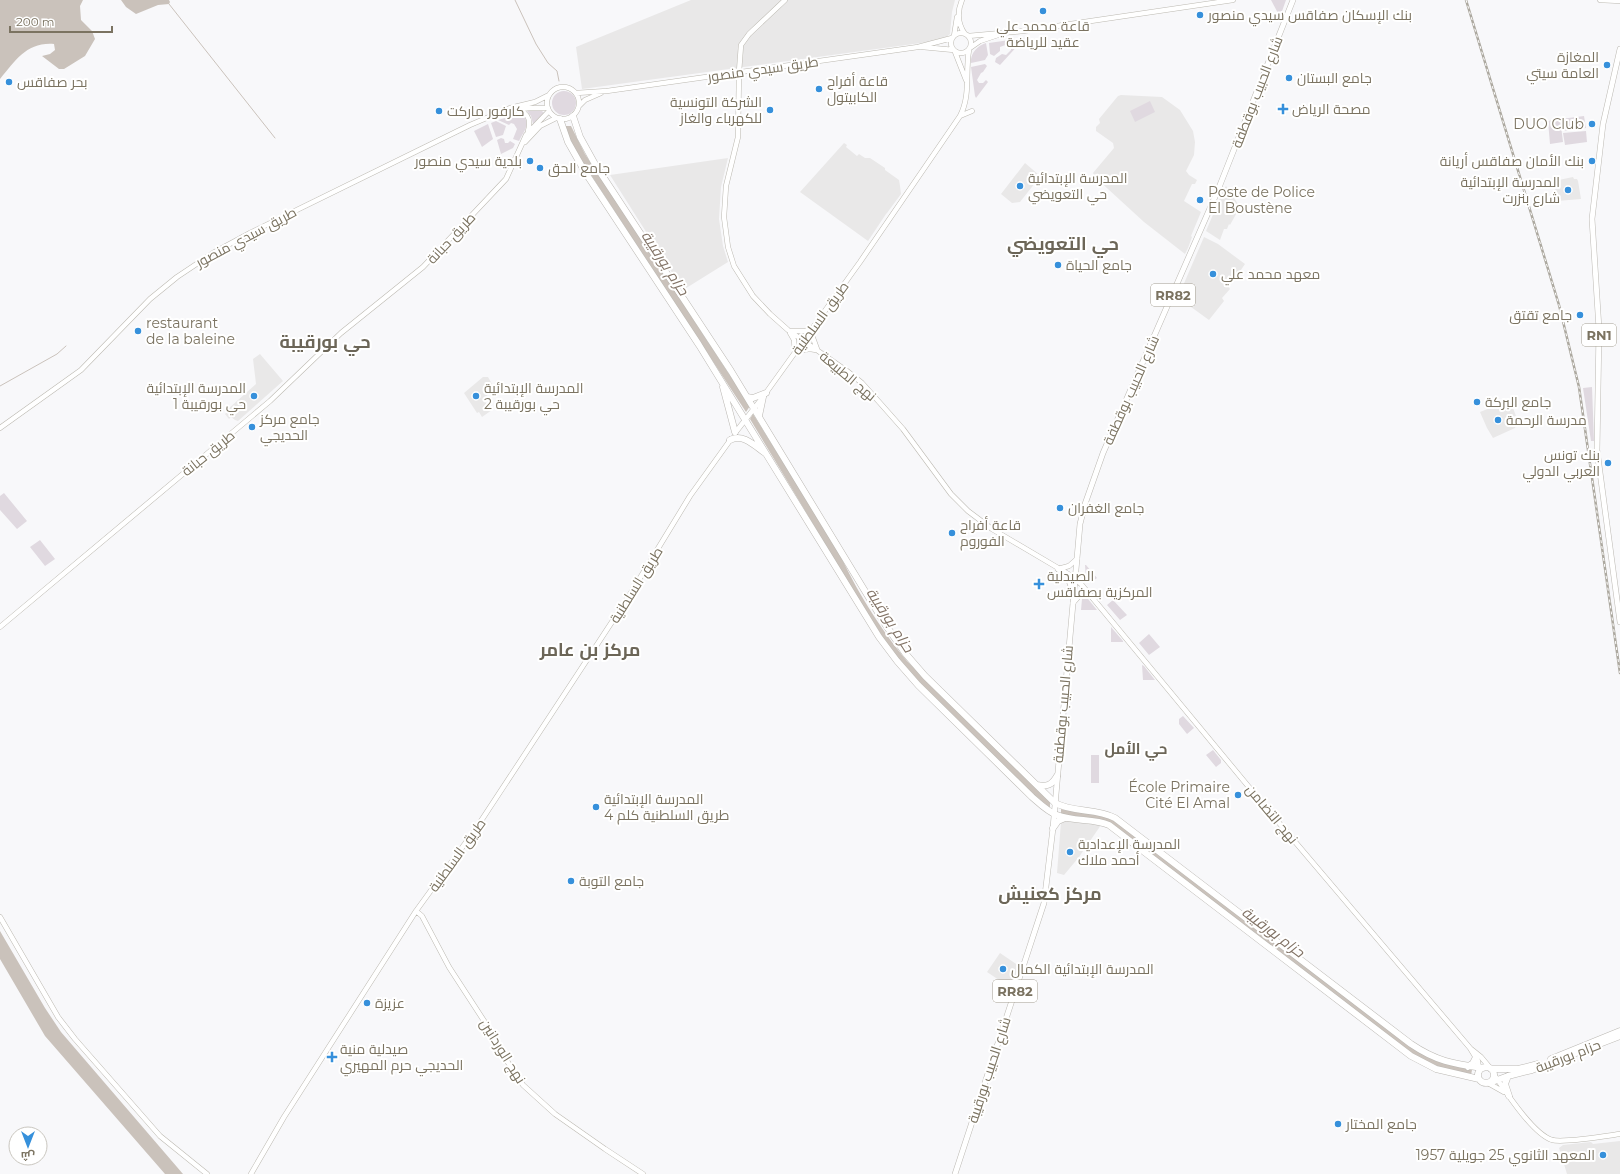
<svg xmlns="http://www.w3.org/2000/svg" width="1620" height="1174" font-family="Montserrat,Cairo,sans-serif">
<rect width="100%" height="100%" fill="#f8f8fa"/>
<path fill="#e9e8e8" d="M691,0H955L952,12L950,34L943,40L582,89L576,47Z
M1121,95L1162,97L1180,110L1193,131L1195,142L1194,155L1186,171L1189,175L1197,180L1195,184H1192L1184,201L1201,212L1191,236L1192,237L1188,248L1185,254L1144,222L1096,178L1093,173L1114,148L1113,143L1096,131V127L1100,123L1099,119L1118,96Z
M844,143L847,145L846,147L857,156L859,154L865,158H870L885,168V170L899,180L900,186L901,194L887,213L886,214L868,241L800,192Z
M728,158L721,187L719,219L723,246L728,262L683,290L610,175Z
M1025,163L1039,175V178L1020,202L1012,203L1001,194Z
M1573,177L1574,179H1577L1578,181L1581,199L1557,201L1554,181Z
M1226,186L1240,207L1230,225L1229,224L1227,229H1224L1220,240L1206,231L1223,191Z
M1204,237L1218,244L1245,264L1232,283L1228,286L1230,289L1222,298L1224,301L1209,320L1180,299L1179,295Z
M260,354L283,381L238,421L235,420L231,417L229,419L225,414L227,412L228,409L256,384L253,359Z
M483,377H488L492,384V391L483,399L492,410L482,417L479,412L477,413L464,393Z
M1510,400L1516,416L1512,417L1516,426L1515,428L1493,438L1487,428L1480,412Z
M1063,820L1101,825L1079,857L1064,875L1057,873L1061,822Z
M1000,953L1019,966L1011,988L987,972Z
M1620,1141V1174H1567L1559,1148L1563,1145L1591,1142L1593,1144Z"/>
<path fill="#e0d9e0" d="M1271,0H1286L1280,17Z
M1023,38L1026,40L1021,42L1000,65L995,62L996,58L1002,54L1006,55L1011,50V47L1008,44L1000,47V51L994,56L990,54L989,43Z
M986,43L988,55L985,60L971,63C970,54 977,46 986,43Z
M985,64L987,66L983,72L981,73L977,80L979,83H983L986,80L988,82L976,98L975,96L971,67Z
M552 103a12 12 0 1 1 24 0a12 12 0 1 1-24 0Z
M1150,101L1155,112L1135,122L1130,111Z
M527,111H542L544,113L533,124L531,116Z
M522,113C531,125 525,129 519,141L513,139L517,129L514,124L511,123L509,125L498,120Z
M1584,116L1586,128L1563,131L1561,119Z
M1560,118L1563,142L1550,144L1548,121Z
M496,121L506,126L503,135L496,137L491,123Z
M488,124L493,139L482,147L474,131Z
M1586,131L1587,142L1565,145L1563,133Z
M501,138L504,139L505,143H508L510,141L515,144L513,148L501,154L497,140Z
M1592,387L1594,441H1591L1583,388Z
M4,493L27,521L17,529L0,510V496Z
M40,540L55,559L45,566L30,547Z
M1085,565H1086L1097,578L1090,583L1086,579Z
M1087,598L1088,599L1097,610H1081L1082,599Z
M1113,600L1127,615L1120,620L1107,605Z
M1111,627L1123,641V642H1111Z
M1149,634L1160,647L1149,655L1139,643Z
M1142,665L1144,666L1155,680H1143Z
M1183,716L1194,728L1187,734L1179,724V719Z
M1213,750L1221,760V763L1216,767L1206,755Z
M1091,755H1099V783H1091Z"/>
<path fill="#cac2bb" d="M0,0H83L80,6L81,20L92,31L95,39L85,56L64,69H59L42,56L50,54L55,50L54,44C27,42 16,60 0,79Z
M121,0H169L170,2L169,4L158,5L136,14L126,7Z
M565,126H571L585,154L750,406L746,412L574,149Z
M753,414L838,550C854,587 881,630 907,661L1044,795L1050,802V808L1039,800L904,667L882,636L843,574L750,419Z
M1061,809L1110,817L1409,1044L1450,1065L1472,1070L1471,1075L1440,1068L1417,1057L1111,824L1061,814Z
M0,931L45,1008L61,1032L183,1174H165L45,1036L0,959Z"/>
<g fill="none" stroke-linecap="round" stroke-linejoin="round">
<path stroke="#cac2bb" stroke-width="1" d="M515,0L536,44L548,63L557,71L559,81
M169,4L275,138
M0,386L57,354L66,346"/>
<defs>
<path id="secondary" d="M785,0L749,34L741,45L739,72L738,137L726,186L724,217L728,247L734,266L753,296L770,314L788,330L847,371L862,383L880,403L903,429L951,494L968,511L992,529L1070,575L1081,584L1258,798L1470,1048L1478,1061L1479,1072
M962,0C957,12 957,23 965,34
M1600,0L1620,1
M951 43a10 10 0 1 1 20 0a10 10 0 1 1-20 0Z
M954,36L957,17
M968,36L1023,31L1233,0
M922,47L954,50
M970,48L980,41L998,35
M955,52L966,80
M547 103a16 16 0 1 1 32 0a16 16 0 1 1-32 0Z
M576,93L607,91L918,47L952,38
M579,106L585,100L601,93
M511,110L530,108H548
M519,110C529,114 531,121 528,131
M960,116L972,111
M525,142L540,126L556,118
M813,328V338L817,349
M790,331H805L812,329
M790,333L794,340L795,352
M796,351L810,349L816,350
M0,428L81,370L150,299L177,277L213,253L250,233L470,125L510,108L535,102L549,95
M735,433L763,397L860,262L960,116C971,95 965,73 969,50
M1058,569L1069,566L1077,559
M1073,603L1080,595L1089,594
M0,627L270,401L341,333L423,267L506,179L526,135L549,111
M416,911L422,916L449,967L488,1027L505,1058L523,1085L555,1114L605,1149L643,1174
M0,917L58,1017L75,1039L160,1136L207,1174
M1471,1049L1481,1057L1491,1069
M1495,1076C1506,1092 1533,1134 1552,1140C1564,1143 1606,1136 1620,1134
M1488,1083L1504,1092
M251,1174L284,1117L416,911L477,827L629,596L690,496L731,439"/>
<path id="primary" d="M1620,49L1603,124L1592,219L1599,329L1597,450L1620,622
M1058,569L1068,578L1073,592
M955,1174L1044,903L1053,828L1078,547L1080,524L1085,504L1103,453L1218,190L1293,0"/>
<path id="highway" d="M573,116L580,137L596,166L731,371L885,624L905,653L925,676L1055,803C1074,813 1096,808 1115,818L1411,1044C1436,1061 1453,1064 1483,1068
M560,119L568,142L585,172L699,345L879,637L897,661L918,685L1032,797C1040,804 1048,812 1057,815C1074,822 1093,818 1109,825L1411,1056L1436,1069L1479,1079
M723,387L735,432
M747,397L753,398L766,393
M759,416L763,397
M730,440C743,433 755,446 765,453
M1037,785C1047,787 1052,785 1057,776
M1053,828L1058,821L1065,818
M1551,1059L1620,1031
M1478 1075a8 8 0 1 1 16 0a8 8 0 1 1-16 0Z
M1468,1067L1473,1063L1476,1057
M1491,1069H1518L1538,1064
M1508,1076L1505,1084L1509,1096
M1492,1082L1508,1076L1532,1070L1620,1036"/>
</defs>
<use href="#secondary" stroke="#bcb9b1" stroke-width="5.5"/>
<use href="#primary" stroke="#bcb9b3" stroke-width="6"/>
<use href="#highway" stroke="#bbb8b3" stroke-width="7"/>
<use href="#secondary" stroke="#fff" stroke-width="4.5"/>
<use href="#primary" stroke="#fff" stroke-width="5"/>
<use href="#highway" stroke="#fff" stroke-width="6"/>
<defs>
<path id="rail" d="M1466,0L1559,305L1579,387L1620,673"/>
</defs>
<use href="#rail" stroke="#aca89f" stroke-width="2.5"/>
<use href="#rail" stroke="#fff" stroke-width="1" stroke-dasharray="3" stroke-linecap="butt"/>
</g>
<g fill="#3690db" stroke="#fff" stroke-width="1.5">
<circle cx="1043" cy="11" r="4"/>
<circle cx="1200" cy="15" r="4"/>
<circle cx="1607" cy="65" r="4"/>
<circle cx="1289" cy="78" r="4"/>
<circle cx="9" cy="82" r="4"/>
<circle cx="819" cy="89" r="4"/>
<path d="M1281 103h4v4h4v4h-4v4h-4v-4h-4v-4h4z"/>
<circle cx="770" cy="110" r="4"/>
<circle cx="439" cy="111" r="4"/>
<circle cx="1592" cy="124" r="4"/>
<circle cx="530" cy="161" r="4"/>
<circle cx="1592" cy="161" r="4"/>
<circle cx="540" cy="168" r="4"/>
<circle cx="1020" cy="186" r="4"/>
<circle cx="1568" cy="190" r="4"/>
<circle cx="1200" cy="200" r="4"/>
<circle cx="1058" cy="265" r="4"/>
<circle cx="1213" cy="274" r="4"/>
<circle cx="1580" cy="315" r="4"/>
<circle cx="138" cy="331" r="4"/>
<circle cx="254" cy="396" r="4"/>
<circle cx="476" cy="396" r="4"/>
<circle cx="1477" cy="402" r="4"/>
<circle cx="1498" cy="420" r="4"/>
<circle cx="252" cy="427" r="4"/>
<circle cx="1608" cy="463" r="4"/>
<circle cx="1060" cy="508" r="4"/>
<circle cx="952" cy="533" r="4"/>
<path d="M1037 578h4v4h4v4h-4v4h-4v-4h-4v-4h4z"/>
<circle cx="1238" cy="795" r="4"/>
<circle cx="596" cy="807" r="4"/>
<circle cx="1070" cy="852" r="4"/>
<circle cx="571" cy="881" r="4"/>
<circle cx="1003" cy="969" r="4"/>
<circle cx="367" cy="1003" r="4"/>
<path d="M330 1051h4v4h4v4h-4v4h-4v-4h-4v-4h4z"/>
<circle cx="1338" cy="1124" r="4"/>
<circle cx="1603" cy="1155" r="4"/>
</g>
<g text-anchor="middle" stroke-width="4" stroke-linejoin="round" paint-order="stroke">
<g fill="#fff" stroke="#a39d90" stroke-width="1">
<rect x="1151" y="284" width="44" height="22" rx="3"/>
<rect x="1582" y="324" width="34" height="22" rx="3"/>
<rect x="993" y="980" width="44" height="22" rx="3"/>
</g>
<g font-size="13" font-weight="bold" fill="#7b7361">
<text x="1173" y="300">RR82</text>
<text x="1599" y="340">RN1</text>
<text x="1015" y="996">RR82</text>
</g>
<g font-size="14" fill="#7b7361" stroke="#fff" text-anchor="start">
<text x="1208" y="20">بنك الإسكان صفاقس سيدي منصور</text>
<text x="1043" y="31" text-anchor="middle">قاعة محمد علي<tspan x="1043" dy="16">عقيد للرياضة</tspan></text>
<text x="1599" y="62" text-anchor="end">المغازة<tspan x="1599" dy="16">العامة سيتي</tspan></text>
<text x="1297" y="83">جامع البستان</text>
<text x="827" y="86">قاعة أفراح<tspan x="827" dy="16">الكابيتول</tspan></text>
<text x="17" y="87">بحر صفاقس</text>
<text x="762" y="107" text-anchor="end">الشركة التونسية<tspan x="762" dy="16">للكهرباء والغاز</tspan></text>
<text x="1292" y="114">مصحة الرياض</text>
<text x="447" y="116">كارفور ماركت</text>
<text x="1584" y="129" text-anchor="end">DUO Club</text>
<text x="522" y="166" text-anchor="end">بلدية سيدي منصور</text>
<text x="1584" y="166" text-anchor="end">بنك الأمان صفاقس أريانة</text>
<text x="548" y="173">جامع الحق</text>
<text x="1028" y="183">المدرسة الإبتدائية<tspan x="1028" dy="16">حي التعويضي</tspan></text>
<text x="1560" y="187" text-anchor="end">المدرسة الإبتدائية<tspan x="1560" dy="16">شارع بنزرت</tspan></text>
<text x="1208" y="197">Poste de Police<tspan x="1208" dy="16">El Boustène</tspan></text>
<text x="1066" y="270">جامع الحياة</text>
<text x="1221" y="279">معهد محمد علي</text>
<text x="1572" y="320" text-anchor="end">جامع تقتق</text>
<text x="146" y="328">restaurant<tspan x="146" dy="16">de la baleine</tspan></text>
<text x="246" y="393" text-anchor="end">المدرسة الإبتدائية<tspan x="246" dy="16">حي بورقيبة 1</tspan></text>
<text x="484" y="393">المدرسة الإبتدائية<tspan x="484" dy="16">حي بورقيبة 2</tspan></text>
<text x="1485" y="407">جامع البركة</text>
<text x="260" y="424">جامع مركز<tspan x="260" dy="16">الحديجي</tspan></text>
<text x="1506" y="425">مدرسة الرحمة</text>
<text x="1600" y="460" text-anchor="end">بنك تونس<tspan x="1600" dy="16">العربي الدولي</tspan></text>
<text x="1068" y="513">جامع الغفران</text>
<text x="960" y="530">قاعة أفراح<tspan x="960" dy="16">الفوروم</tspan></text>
<text x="1047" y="581">الصيدلية<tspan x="1047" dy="16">المركزية بصفاقس</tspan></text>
<text x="1230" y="792" text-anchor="end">École Primaire<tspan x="1230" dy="16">Cité El Amal</tspan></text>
<text x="604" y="804">المدرسة الإبتدائية<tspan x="604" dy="16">طريق السلطنية كلم 4</tspan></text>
<text x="1078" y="849">المدرسة الإعدادية<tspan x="1078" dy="16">أحمد ملاك</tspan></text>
<text x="579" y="886">جامع التوبة</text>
<text x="1011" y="974">المدرسة الإبتدائية الكمال</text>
<text x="375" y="1008">عزيزة</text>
<text x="340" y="1054">صيدلية منية<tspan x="340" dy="16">الحديجي حرم المهيري</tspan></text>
<text x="1346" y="1129">جامع المختار</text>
<text x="1595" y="1160" text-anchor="end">المعهد الثانوي 25 جويلية 1957</text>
</g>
<g font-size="14" fill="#7b7361" stroke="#fff">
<text transform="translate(763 69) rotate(-8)" y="5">طريق سيدي منصور</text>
<text transform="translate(1257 92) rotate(-69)" y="5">شارع الحبيب بوقطفة</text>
<text transform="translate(246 237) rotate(-28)" y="5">طريق سيدي منصور</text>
<text transform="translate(451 238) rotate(-47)" y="5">طريق حبانة</text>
<text transform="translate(820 318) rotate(-54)" y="5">طريق السلطنية</text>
<text transform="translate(848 376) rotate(40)" y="5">نهج الطبيعة</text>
<text transform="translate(1131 390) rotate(-66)" y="5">شارع الحبيب بوقطفة</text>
<text transform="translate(208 453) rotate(-39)" y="5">طريق حبانة</text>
<text transform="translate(636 585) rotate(-58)" y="5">طريق السلطنية</text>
<text transform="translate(1063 704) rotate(-85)" y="5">شارع الحبيب بوقطفة</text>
<text transform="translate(1272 814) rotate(50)" y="5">نهج التضامن</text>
<text transform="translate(457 855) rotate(-54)" y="5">طريق السلطنية</text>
<text transform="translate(503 1051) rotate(58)" y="5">نهج الوردانين</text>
<text transform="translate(1568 1056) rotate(-21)" y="5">حزام بورقيبة</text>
<text transform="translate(989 1070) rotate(-72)" y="5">شارع الحبيب بورقيبة</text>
</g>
<g font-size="15" font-style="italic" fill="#827366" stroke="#fff">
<text transform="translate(665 263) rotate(57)" y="5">حزام بورقيبة</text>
<text transform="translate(890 620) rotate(57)" y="5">حزام بورقيبة</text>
<text transform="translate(1273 932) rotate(37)" y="5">حزام بورقيبة</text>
</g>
<g font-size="15" font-weight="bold" fill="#6c6658" stroke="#fff">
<text x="1136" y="754">حي الأمل</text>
</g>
<g font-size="18" font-weight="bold" fill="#6c6658" stroke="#fff">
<text x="1063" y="250">حي التعويضي</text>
<text x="325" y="348">حي بورقيبة</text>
<text x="590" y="656">مركز بن عامر</text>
<text x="1050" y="900">مركز كعنيش</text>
</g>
</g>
<g transform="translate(28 1146) rotate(180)"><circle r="19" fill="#ffffff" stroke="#cac7c0"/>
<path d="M0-3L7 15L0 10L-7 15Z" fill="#3690db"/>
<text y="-6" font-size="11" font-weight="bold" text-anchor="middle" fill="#7b7361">ش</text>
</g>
<path d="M10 26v6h102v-6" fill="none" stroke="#7b7361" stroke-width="2"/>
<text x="16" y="26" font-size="12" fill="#7b7361" stroke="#ffffff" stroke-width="3" paint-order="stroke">200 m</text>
</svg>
